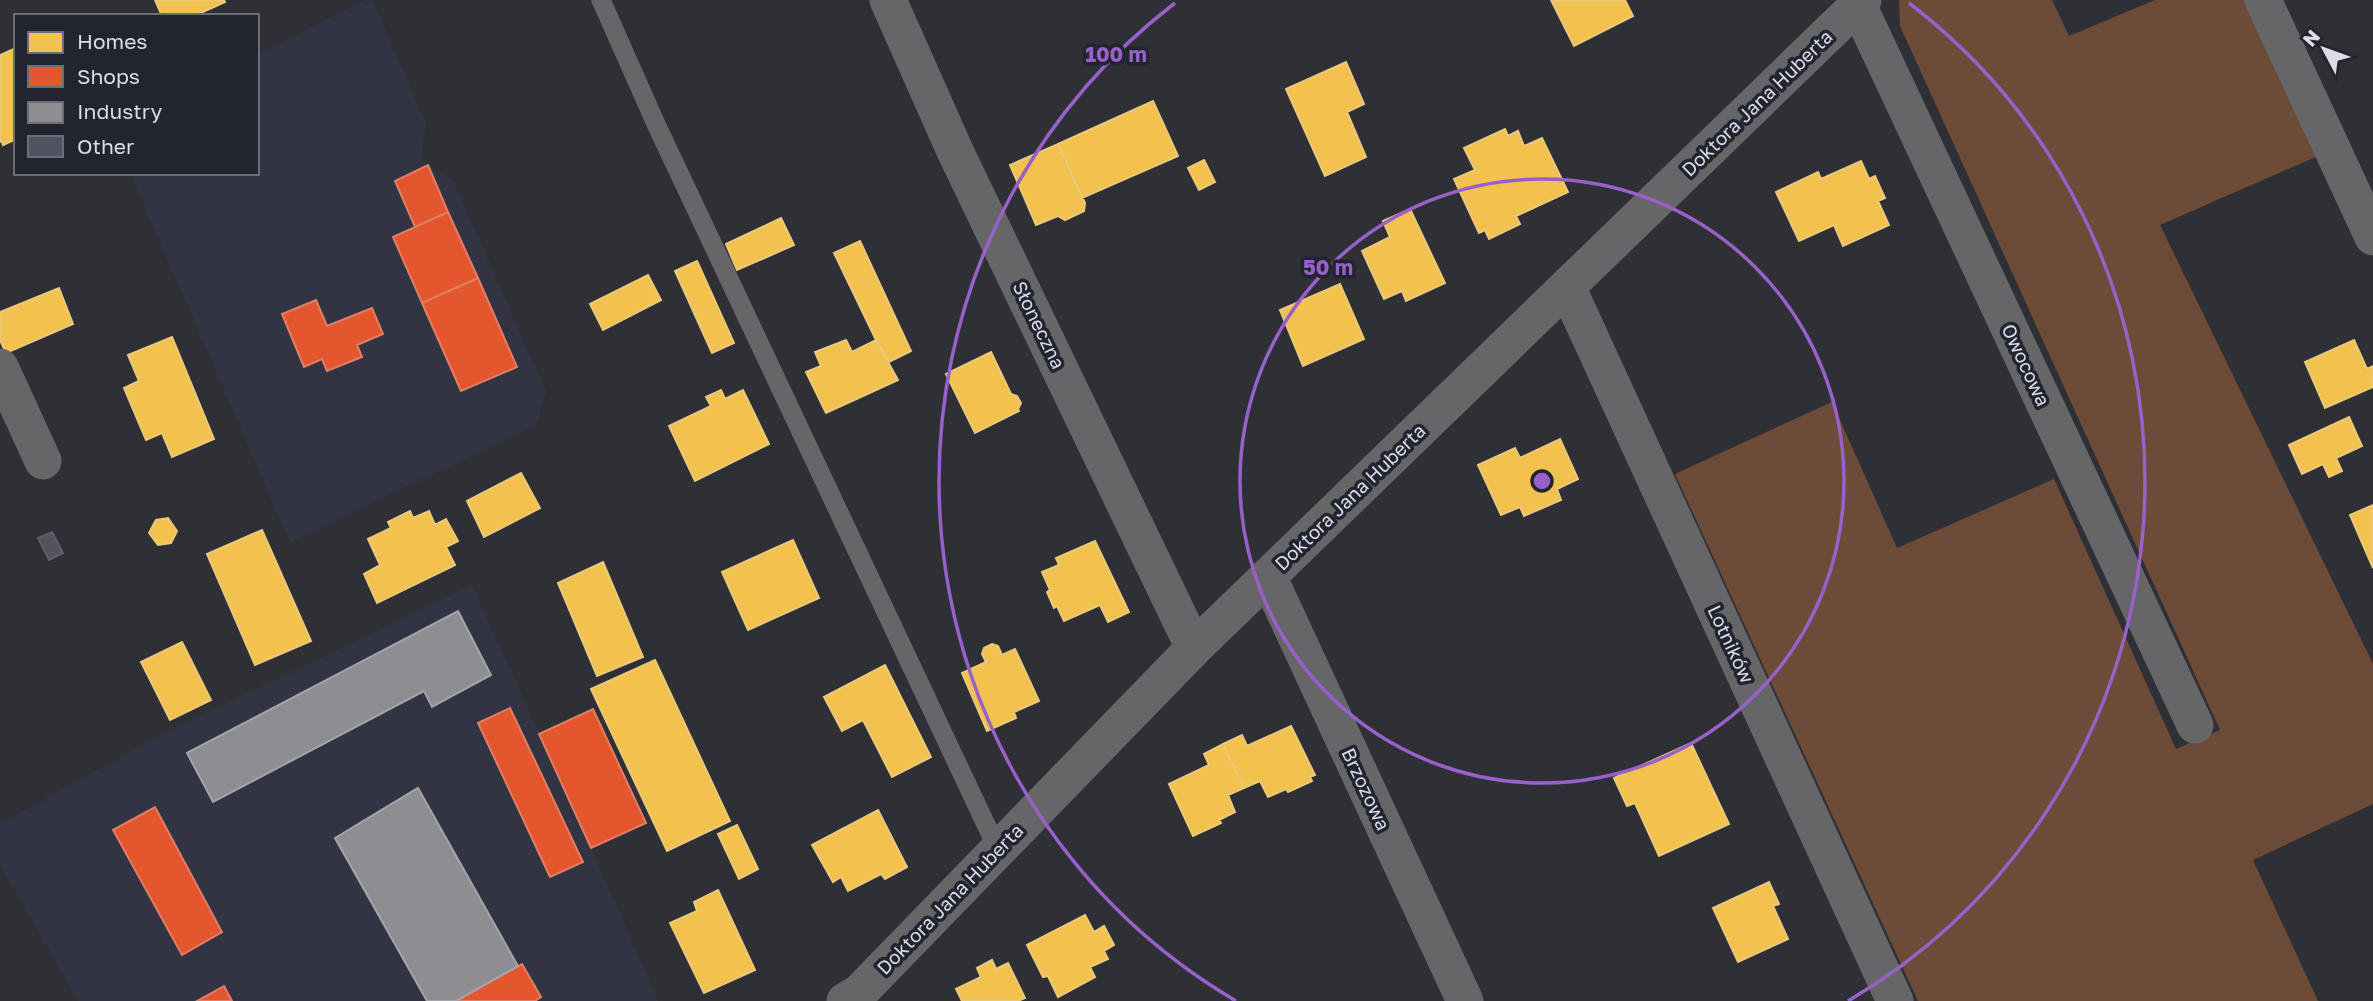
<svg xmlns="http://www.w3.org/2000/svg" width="2373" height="1001" font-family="'Golos Text',sans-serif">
<rect width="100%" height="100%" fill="#2f3036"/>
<path fill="#323444" d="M365,0H372L426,123L421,159L454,182L546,392L536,425L290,542L130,173H257V55Z
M472,585L591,848L658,1001H78L0,865V824L157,737Z"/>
<path fill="#6c4b38" d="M1899,0H2052L2069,36L2155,0H2246L2318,156L2160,225L2373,664V804L2253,860L2318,1001H1918L1675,474L1832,402L1897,548L2054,479L2176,749L2220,730L1900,26Z"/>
<path fill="#f2c14e" stroke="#ebc97b" stroke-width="2" d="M155,0H224L225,2L194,16H162Z
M1551,0H1625L1633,16L1574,46Z
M16,48V139L3,145L2,141L0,142V55Z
M1346,62L1364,104L1347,112L1366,157L1325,176L1286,89Z
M1153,101L1178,156L1082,198L1058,144Z
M1505,129L1508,136L1518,131L1524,146L1542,138L1568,192L1516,216L1520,224L1489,239L1485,230L1479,233L1454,179L1475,170L1464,148Z
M1058,144L1085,203L1084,211L1065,220L1058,216L1036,225L1010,165Z
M1204,160L1215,182L1199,190L1188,168Z
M1861,161L1869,179L1875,176L1885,198L1878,201L1889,225L1843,246L1834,225L1799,241L1776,192L1818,172L1821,179Z
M1410,209L1445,283L1406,301L1402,291L1384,299L1362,251L1390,237L1383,221Z
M781,218L794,245L737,270L726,244Z
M860,241L911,351L889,362L876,340L834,253Z
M697,261L734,343L712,353L675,271Z
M648,275L661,300L603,330L590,304Z
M1340,284L1364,339L1303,366L1280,310Z
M59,288L73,324L6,353L0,340V312Z
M172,337L214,439L172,457L162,433L146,440L124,388L139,381L128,355Z
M846,340L852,352L876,340L898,380L826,413L806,372L821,366L815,352Z
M2354,340L2367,369L2373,366V387L2325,408L2305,362Z
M991,352L1011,394L1017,396L1021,403L1018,409L1019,411L975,433L946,374Z
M721,390L725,399L743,390L769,444L695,481L669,426L711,406L706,397Z
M2349,417L2362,446L2336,458L2342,471L2329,477L2323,464L2302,474L2289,445Z
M1560,439L1578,479L1557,489L1561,500L1524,516L1520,507L1501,515L1478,465L1515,448L1520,458Z
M521,473L540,508L484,537L467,501Z
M2373,505V568L2350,515Z
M410,511L413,518L429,511L435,525L446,519L458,541L446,547L455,565L377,603L364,574L380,565L368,539L391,528L388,522Z
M168,518L177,531L171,543L158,545L149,533L156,520Z
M262,530L311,641L255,665L207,554Z
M793,540L819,598L748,630L722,572Z
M1095,541L1129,612L1108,622L1100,605L1064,621L1057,606L1054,608L1047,592L1050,590L1042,572L1059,565L1056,558Z
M603,562L643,657L597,676L558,583Z
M182,642L211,700L170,720L141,662Z
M992,644L998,646L1002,655L1015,649L1039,701L1014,712L1016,718L987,731L962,673L986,662L982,654L984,648Z
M655,660L730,821L667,851L591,689Z
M885,665L931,757L892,777L863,720L842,731L824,697Z
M1291,726L1315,775L1310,777L1312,781L1288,792L1286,789L1268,797L1260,781L1244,788L1223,744L1242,735L1247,746Z
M1691,743L1729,824L1659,856L1635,803L1627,806L1614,778Z
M1223,744L1244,788L1228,795L1235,812L1219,820L1221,823L1193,836L1169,784L1209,765L1204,754Z
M878,810L907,867L885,879L881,874L848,891L841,877L833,882L812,845Z
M737,825L758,869L739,879L718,834Z
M1769,882L1779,904L1773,906L1788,939L1738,962L1713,908Z
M718,890L755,970L704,993L670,923L697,911L694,902Z
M1085,915L1094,932L1104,926L1114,945L1104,951L1108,959L1090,967L1095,977L1058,997L1048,976L1043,977L1027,945Z
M992,960L996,969L1008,963L1025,998L1018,1001H962L956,989L981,977L977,968Z"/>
<path fill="#e4572e" stroke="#e17f65" stroke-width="2" d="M428,165L448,212L415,227L395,181Z
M448,212L478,278L422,303L393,237Z
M478,278L517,367L461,391L422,303Z
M316,300L327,326L372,308L383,334L357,345L362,357L327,371L322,359L304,367L282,314Z
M510,708L583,862L550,877L478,723Z
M593,709L646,823L591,848L539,734Z
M155,807L222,932L182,955L113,830Z
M522,964L541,997L535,1001H456Z
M224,986L232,1001H197Z"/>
<path fill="#8d8d92" stroke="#a4a5ab" stroke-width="2" d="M458,611L491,675L432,707L424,691L213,802L187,753Z
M418,788L518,966L456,1001H427L335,838Z"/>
<path fill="#515361" stroke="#5f6065" stroke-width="2" d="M52,532L63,553L49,560L38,538Z"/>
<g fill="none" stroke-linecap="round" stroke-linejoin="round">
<path stroke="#666669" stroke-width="19" d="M601,0L656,124L998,850"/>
<path stroke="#666669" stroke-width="37" d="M888,0L955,151L1194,648
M2263,0L2373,237
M1858,5L2195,725
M1567,287L1895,1001
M0,367L43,461
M1268,576L1465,1001
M845,1001L860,992L1194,648L1863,0"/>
</g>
<g fill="none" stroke="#9861ca" stroke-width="3.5">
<circle cx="1542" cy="481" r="302"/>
<path d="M1236 1001A603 603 0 0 1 1175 3M1909 3A603 603 0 0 1 1848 1001"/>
</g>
<g text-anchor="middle" stroke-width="7" stroke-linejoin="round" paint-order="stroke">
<g font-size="19" fill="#dbdce4" stroke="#22252f">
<text transform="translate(1757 103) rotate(-44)" y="7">Doktora Jana Huberta</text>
<text transform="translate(1039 325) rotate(64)" y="7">Słoneczna</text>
<text transform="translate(2026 365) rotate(65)" y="7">Owocowa</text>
<text transform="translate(1350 497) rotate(-44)" y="7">Doktora Jana Huberta</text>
<text transform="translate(1731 644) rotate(65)" y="7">Lotników</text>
<text transform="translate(1366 789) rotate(65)" y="7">Brzozowa</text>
<text transform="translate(950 899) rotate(-46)" y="7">Doktora Jana Huberta</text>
</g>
</g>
<circle cx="1542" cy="481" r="10" fill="#9861ca" stroke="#22252f" stroke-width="3.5"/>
<g font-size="21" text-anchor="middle" font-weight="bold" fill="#9861ca" stroke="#22252f" stroke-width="7" stroke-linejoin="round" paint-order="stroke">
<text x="1116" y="62">100 m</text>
<text x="1328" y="275">50 m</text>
</g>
<rect x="14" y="14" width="245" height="161" fill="#22252f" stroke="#6c6e77" stroke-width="2"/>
<rect x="28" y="32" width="35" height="21" fill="#f2c14e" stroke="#6c6e77" stroke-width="2"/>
<text x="77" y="49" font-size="21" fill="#dbdce4">Homes</text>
<rect x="28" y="66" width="35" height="21" fill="#e4572e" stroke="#6c6e77" stroke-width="2"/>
<text x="77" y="84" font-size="21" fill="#dbdce4">Shops</text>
<rect x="28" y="102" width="35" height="21" fill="#8d8d92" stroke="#6c6e77" stroke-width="2"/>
<text x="77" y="119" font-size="21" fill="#dbdce4">Industry</text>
<rect x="28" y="136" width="35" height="21" fill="#515361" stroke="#6c6e77" stroke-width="2"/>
<text x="77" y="154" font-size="21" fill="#dbdce4">Other</text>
<g transform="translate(2324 49) rotate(311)" stroke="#22252f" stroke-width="5" paint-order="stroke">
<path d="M0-5L12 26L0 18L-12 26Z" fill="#dbdce4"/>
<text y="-10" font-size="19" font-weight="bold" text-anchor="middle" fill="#dbdce4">N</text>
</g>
</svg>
